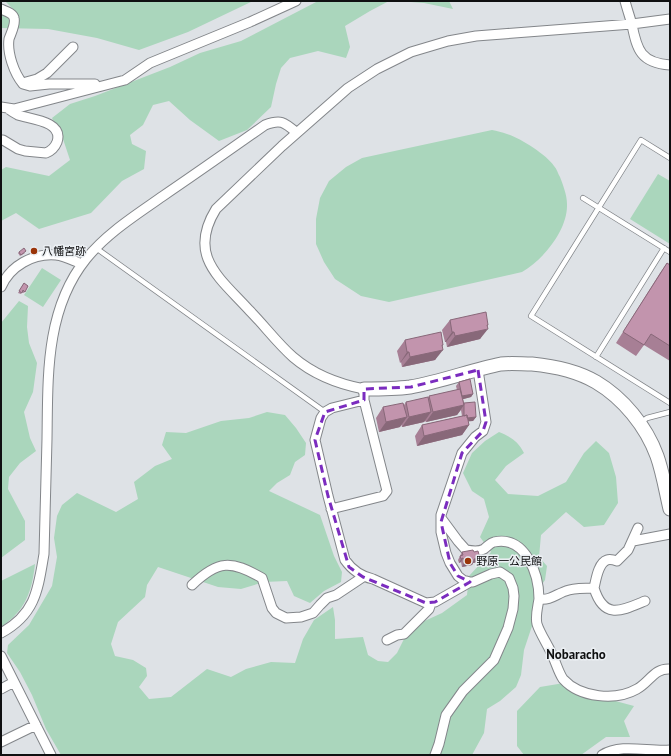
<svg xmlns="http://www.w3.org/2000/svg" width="671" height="756" font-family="'PT Sans','Noto Sans JP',sans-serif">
<rect width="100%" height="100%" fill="#dee2e6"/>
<path fill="#aad6bc" d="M5,1H253L188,32L139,50L97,38L48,29L1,28V13C6,17 10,20 16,17L17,13Z
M318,1H389L370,11L345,26L350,47L346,58L318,51L290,58L281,68L276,84L271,107L247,130L219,141L190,120L169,101L153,105L143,125L130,135L132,144L146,151L144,169L122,181L91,213L39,229L16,213L1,221V170L6,167L49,176L70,160L62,136L52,118L70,104L95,96L170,67L200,53L241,41Z
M398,1H449L453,9L424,3Z
M492,130C497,131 502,132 507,134C520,138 547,155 554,166C557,169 558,174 560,177C563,185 567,195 567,204C568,230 543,260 522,272L389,302L361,296L335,279L324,262L316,244V219L320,198L329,181L346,167L362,158Z
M658,174L670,181V244L630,219Z
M42,268L61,280L43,307L24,295Z
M19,301L28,306L27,327L29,343L37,363L33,392L24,412L30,438L36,451L20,463L9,477L8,489L25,521V540L1,558V323Z
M267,412L285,415L296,428L306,443L305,455L295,462L290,475L277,483L269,491L320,515L334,556L342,572L341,582L324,591L310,603L294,596L287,581L264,582L241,589L218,587L158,567L147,585L145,597L118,622L111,644L115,656L133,660L146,668L147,676L139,687L149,699L171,697L207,669L231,677L246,669L271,662L295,663L303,639L314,620L333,607L335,620V639L363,637L368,655L378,661L388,662L397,653L405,637L418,624L442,613L467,595L469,576L491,552L480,537L489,517L484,499L472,491L463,473L472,453L485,441L499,432C511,437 518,441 524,453L506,466L495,480L508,494L538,496L566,482L584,453L596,441L609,453L616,477L618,503L604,525L584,527L566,512L541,535L539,557L547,566L545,580L536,593L533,623L524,650L521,675L516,687L500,701L487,709L484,733L472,755H61L46,729L32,695L20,672L7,653L8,645L29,625L52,586L57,557L54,538L57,516L62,505L77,493L116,512L138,499L134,482L155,466L172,459L162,445L166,432L186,433L221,421L249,418Z
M35,564C32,592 25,611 1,627V581Z
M564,683L585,698L608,699L634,706L624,721L630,737H606L581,755H524L517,746V711L540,687Z"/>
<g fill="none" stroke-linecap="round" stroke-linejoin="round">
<defs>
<path id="lane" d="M670,158L641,140L531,316L670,403
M583,198L670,252
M96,248L325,412
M596,357L664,248
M640,423L647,418L670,412"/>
<path id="street" d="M625,1C627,9 630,17 632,25C637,50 641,63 670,65
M1,9C5,11 13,13 14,18C16,24 11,33 9,39C7,53 14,73 23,84L30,86L49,84H95
M26,82L37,79L47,73L73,47
M1,107L14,109L125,80L150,63L250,22L296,1
M1,140H3L18,149L25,151L46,153C51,151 55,147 57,142C64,121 30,119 18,115C14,113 10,110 7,108
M1,287C10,266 33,253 56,255C65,256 74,261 82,264
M364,400V389C338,384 314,375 293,357C277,343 264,325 249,310C220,278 187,256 216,209L282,146L348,88L377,69L411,52L448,41L476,36L632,24L670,19
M331,509L383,496L387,491L364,400L332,408L325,412L321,418L315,440L328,496L345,560C352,570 360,576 373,579L426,603L435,602L470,582
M441,518L458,541L466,550C472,551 479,552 484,549C488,546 490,543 494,542C526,535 539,575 539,599
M633,541L670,534
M192,585C218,560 231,560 262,578L272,608L276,613L286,618L301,617L313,613L320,605L327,598L336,595L363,577
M594,588C596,580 598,563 607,560C610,559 614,560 617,561L628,550L638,528
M645,601C621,611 604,620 594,588C586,588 577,588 569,590C557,593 551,601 539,599C538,606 535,616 537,624C540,634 550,648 554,659C557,666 559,673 563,679C580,698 616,701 637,689C650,682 654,668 670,669
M1,633C36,614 38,589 44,554C45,515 46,477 47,439C48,377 45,310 86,259C107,233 136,215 163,196C197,173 231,149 265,125C281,119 284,122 297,133
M387,640L397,635L404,634L429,609L431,603
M1,656L51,755
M1,689L14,682
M1,742L36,725
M435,755L439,744L446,715L463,691L494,660L508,628L513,609L514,596L513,588L509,578L500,572L491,574L473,582H470L463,580L458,576L450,563L446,553L441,532V515L462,453L475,437L483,431L486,422L478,370
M602,755C622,743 648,752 670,750"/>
<path id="secondary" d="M364,389C380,389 395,389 410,387C441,382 471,370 501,364C511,363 522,364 532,364C553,366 577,371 596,382C623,398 646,426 657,456C663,473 666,492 670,509"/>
</defs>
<use href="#lane" stroke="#83868a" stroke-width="6"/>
<use href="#street" stroke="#83868a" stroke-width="11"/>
<use href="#secondary" stroke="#83868a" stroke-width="15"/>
<use href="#lane" stroke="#fff" stroke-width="4.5"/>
<use href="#street" stroke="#fff" stroke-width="9"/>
<use href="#secondary" stroke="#fff" stroke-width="13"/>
</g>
<path fill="#a77f95" d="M19,252L25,253L20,256L18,253Z
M667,263L670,265V361L644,345L636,356L616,343L660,273Z
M24,283L28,286L24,293L22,292L21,294L18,293Z
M450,320L487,326L480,339L447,347L446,342H445L442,330Z
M405,340L442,347L435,360L402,367L401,362L400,363L397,351Z
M459,382L473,394L471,397L463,399L464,403L476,417L473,421H468L469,425L462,435L417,446L415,436L422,425L462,416L461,410L457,415L426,422L425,421L424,422L402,427L401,424L400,427L379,432L376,418L383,407L404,405L406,402L428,398L429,396L457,390L456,386Z
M462,552L478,562L473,563L472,565L462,567L461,562L459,563L458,560Z"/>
<path fill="#886879" d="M488,325L485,330L488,329L480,339L447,347L455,336Z
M452,332H454L446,342H445Z
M443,345L440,350H443L435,360L402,367L410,357Z
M407,352H409L401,362L400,363Z
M473,394L471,397L460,400L462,396Z
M464,405L457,415L426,422L433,412Z
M431,412L424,422L402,427L409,417Z
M407,417L400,427L379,432L386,422Z
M476,417L473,421L462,422L465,418Z
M469,425L462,435L417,446L424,436Z
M463,558L461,562L459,563L461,559Z
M480,558L478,562L473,563L472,565L462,567L464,563L474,559Z"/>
<path fill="#c294ad" stroke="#886879" d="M24,248L26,251L21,255L19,252Z
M667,263L670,265V346L651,334L644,345L623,332Z
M24,283L28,286L25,292L23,290L22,293L19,291Z
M486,312L488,325H487L488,329L455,336L454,332H452L450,320Z
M441,332L443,345H442L443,350L410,357L409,352H407L405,340Z
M470,379L473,394L462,396L459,382Z
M460,389L464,405L433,412L429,396Z
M428,397L431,412L409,417L406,402Z
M475,402L476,417L467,418V415L464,416V403Z
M403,403L407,417L386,422L383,407Z
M467,415L469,425L424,436L422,425Z
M473,550L474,552L478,551L480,558L474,559V561L464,563L463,558L461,559L460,556L463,555L462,552Z"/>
<path fill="none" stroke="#7b2cbf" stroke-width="3" stroke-dasharray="8 5" stroke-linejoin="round" d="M478,370L486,422L483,431L462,453L441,522L450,563L458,576L470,582L435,602L426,603L363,577L349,567L328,496L315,440L325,412L364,400V389L411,387Z"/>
<g fill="#9a3409" stroke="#ebeff3" stroke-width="1.5">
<circle cx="34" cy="251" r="4"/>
<circle cx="468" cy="561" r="4"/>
</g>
<g text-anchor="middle" stroke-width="3" stroke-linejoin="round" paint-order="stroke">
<g font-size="11" fill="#0f1011" stroke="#ebeff3" text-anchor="start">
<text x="42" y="255">八幡宮跡</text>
<text x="476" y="565">野原一公民館</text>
</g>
<g font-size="13" font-weight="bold" fill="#0f1011" stroke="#ebeff3">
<text x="576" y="659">Nobaracho</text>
</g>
</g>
<rect width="671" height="756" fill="none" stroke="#0f1011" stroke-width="4"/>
</svg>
